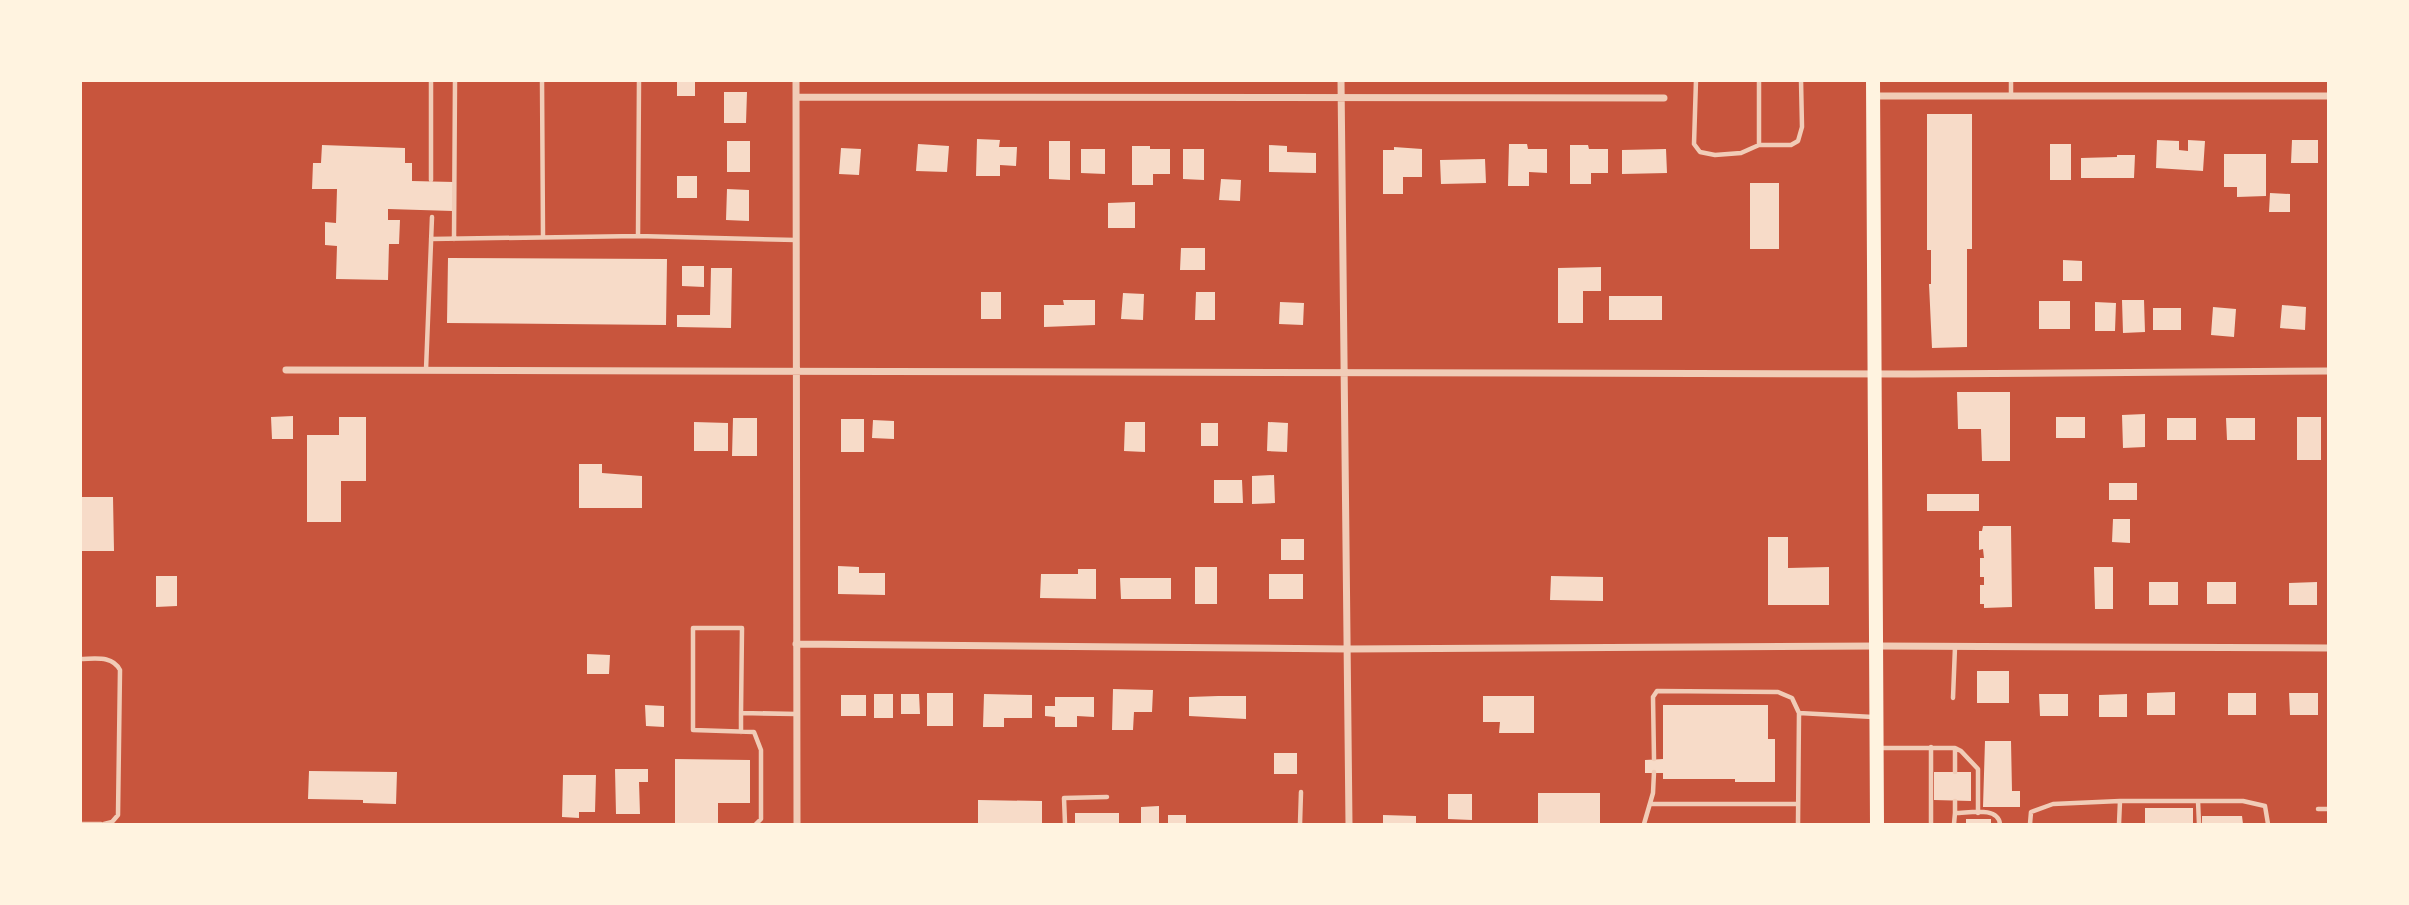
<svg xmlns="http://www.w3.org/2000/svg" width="2409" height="905" font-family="Cabin,sans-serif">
<rect width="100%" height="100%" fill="#c8553d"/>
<path fill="#f7dbc8" d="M677,80H695V96H677Z
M724,92H747L746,123H724Z
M1927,114H1972V249H1967V347L1932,348L1929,284H1931V250H1927Z
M977,139L1000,140L999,147H1017L1016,166L1000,165V176H976Z
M2157,140L2179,141V150L2188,151V140L2205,141L2203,171L2156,168Z
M2292,140H2318V163H2291Z
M727,141H750V172H727Z
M1049,141H1070V180L1049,179Z
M918,144L949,146L947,172L916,171Z
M1509,144H1527L1528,149H1547V173L1529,172V186H1508Z
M2050,144H2071V180H2050Z
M322,145L405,148V163H412V181L454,182L453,211L388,209V220H400L399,244H389L388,280L336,279L337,246L325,245V222L336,223L337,189H312L313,163H321Z
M1269,145L1287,146V152L1316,153V173L1269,172Z
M1570,145H1588L1589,149H1608V173H1591V184H1570Z
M1132,146H1150V149H1170V174H1153V185H1132Z
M1394,147L1422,149V177H1403V194H1383V150H1394Z
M841,148L861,149L859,175L839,174Z
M1081,149H1105V174L1081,173Z
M1183,149H1204V180L1183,179Z
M1666,149L1667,173L1622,174V150Z
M2224,154H2266V196L2237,197V187H2224Z
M2117,155H2135L2134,178H2081V158L2117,157Z
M1485,159L1486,183L1441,184L1440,160Z
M677,176H697V198H677Z
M1221,179L1241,180L1240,201L1219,200Z
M1750,183H1779V249H1750Z
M727,189L749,190V221L726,220Z
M2270,193L2290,194V212H2269Z
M1135,202V228H1108V203Z
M1181,248H1205V270H1180Z
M448,258L667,259L666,325L447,323Z
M2063,260L2082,261V281H2063Z
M682,266H704V287L682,286Z
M1601,267V291H1583V323H1558V268Z
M711,268H732L731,328L677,327V315H710Z
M981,292H1001V319H981Z
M1196,292H1215V320H1195Z
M1123,293L1144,294L1143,320L1121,319Z
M1609,296H1662V320H1609Z
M1063,300H1095V325L1044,327V305H1064Z
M2122,300H2144L2145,332L2123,333Z
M2039,301H2070V329H2039Z
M1280,302L1304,303L1303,325L1279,324Z
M2095,302L2116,303L2115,331H2095Z
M2282,305L2306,307L2305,330L2280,328Z
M2213,307L2236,309L2234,337L2211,335Z
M2153,308H2181V330H2153Z
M1957,392H2010V461H1982L1981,429H1958Z
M2145,414V447L2123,448L2122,415Z
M293,416V439H272L271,417Z
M339,417H366V481H341V522H307V435H339Z
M2056,417H2085V438H2056Z
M2297,417H2321V460H2297Z
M733,418H757V456H732Z
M2167,418H2196V440H2167Z
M2226,418H2255V440H2227Z
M841,419H864V452H841Z
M873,420L894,421V439L872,438Z
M694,422L728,423V451H694Z
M1125,422H1145V452L1124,451Z
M1268,422L1288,423L1287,452L1267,451Z
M1201,423H1218V446H1201Z
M579,464H602V473L642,476V508H579Z
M1274,475L1275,503L1252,504V476Z
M1214,480H1242L1243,503H1214Z
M2109,483H2137V500H2109Z
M1927,494H1979V511H1927Z
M80,497H113L114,551H80Z
M2113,519H2130V543L2112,542Z
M1983,526H2011L2012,607L1984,608V604H1980V585H1984V577H1980V558H1984L1983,549L1979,550V531H1982Z
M1768,537H1788V568L1829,567V605H1768Z
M1281,539H1304V560H1281Z
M838,566L859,567V573H885V595L838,594Z
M1195,567H1217V604H1195Z
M2094,567H2113V609H2095Z
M1078,569H1096V599L1040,598L1041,574H1078Z
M1269,574H1303V599H1269Z
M156,576H177V606L156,607Z
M1551,576L1603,577V601L1550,600Z
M1120,578H1171V599H1121Z
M2149,582H2178V605H2149Z
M2207,582H2236V604H2207Z
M2317,582V605H2289V583Z
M587,654L610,655L609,674H587Z
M1977,671H2009V703H1977Z
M1113,689L1153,690L1152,712H1134L1133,730H1112Z
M2175,692V715H2147V693Z
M927,693H953V726H927Z
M2228,693H2256V715H2228Z
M2289,693H2318V715H2290Z
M874,694H893V718H874Z
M901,694H919L920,714H901Z
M984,694L1032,695V718H1004V727H983Z
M2039,694H2068V716H2040Z
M2127,694V717H2099V695Z
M841,695H866V716H841Z
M1218,696H1246V719L1189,716V697Z
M1483,696H1534V733H1499L1500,722H1483Z
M1055,697H1094V717L1077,716V727H1055V717L1045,716V706H1055Z
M645,705L664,706V727L646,726Z
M1663,705H1768V739H1775V782H1735V779H1663V773H1645V760L1663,759Z
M1985,741H2011L2012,791H2020V807H1983Z
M1274,753H1297V774H1274Z
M675,759L750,760V803H718V824H675Z
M615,769H648V782H639L640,814H616Z
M309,771L397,772L396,804L363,803V800L308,799Z
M1934,772H1971V801L1934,800Z
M563,775H596L595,812H579V818L562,817Z
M1538,793H1600V824H1538Z
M1448,794H1472V820L1448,819Z
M978,800L1042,801V824H978Z
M1159,806V824H1141V807Z
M2145,808H2193V824H2145Z
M1075,813H1119V824H1075Z
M1168,815H1186V824H1168Z
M1383,815L1416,816V824H1383Z
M2202,816H2242L2243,824H2202Z
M1966,819H1991V824H1966Z"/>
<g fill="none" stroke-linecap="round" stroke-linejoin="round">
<path stroke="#f1ccb7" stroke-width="4.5" d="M431,80V180
M542,80L543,237
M1696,80L1694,144L1700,152L1715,155L1741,153L1759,145H1791L1798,141L1802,127L1801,80
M1759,80V145
M2011,80V95
M638,236L639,80
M431,239L638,236L796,240
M454,239L455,80
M426,370L432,217
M80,659C95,659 112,655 120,670L118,815L112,822L104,824
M1953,698L1955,647
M1799,713L1873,717
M741,732V713
M1931,747V824
M1878,748H1955L1961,751L1978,769V813
M1955,748V772
M1654,759L1653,697L1657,691L1778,692L1792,698L1799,713L1798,824
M2198,801L2199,824
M1651,804H1797
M2318,809H2328
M1955,813V801
M82,824H101
M756,824L761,819V750L754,732L693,730V628H742L741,713L797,714
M1065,824L1064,798L1107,797
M1300,824L1301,792
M1644,824L1653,793L1654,772
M1954,824L1955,813C1969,813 1998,806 2000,824
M2030,824L2031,812L2053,804L2120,801H2243L2265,806L2268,824
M2119,824L2120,801"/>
<path stroke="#f1ccb7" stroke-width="7" d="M796,80L797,824
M1341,80L1349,824
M1874,96H2328
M796,97L1664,98
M286,370L1913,374L2328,371
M796,644L1348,649L1878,646L2328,648"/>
<path stroke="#fff3e0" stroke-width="14" d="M1873,80L1877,824"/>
</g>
<rect width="2409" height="905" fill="none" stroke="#fff3e0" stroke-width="164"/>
</svg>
